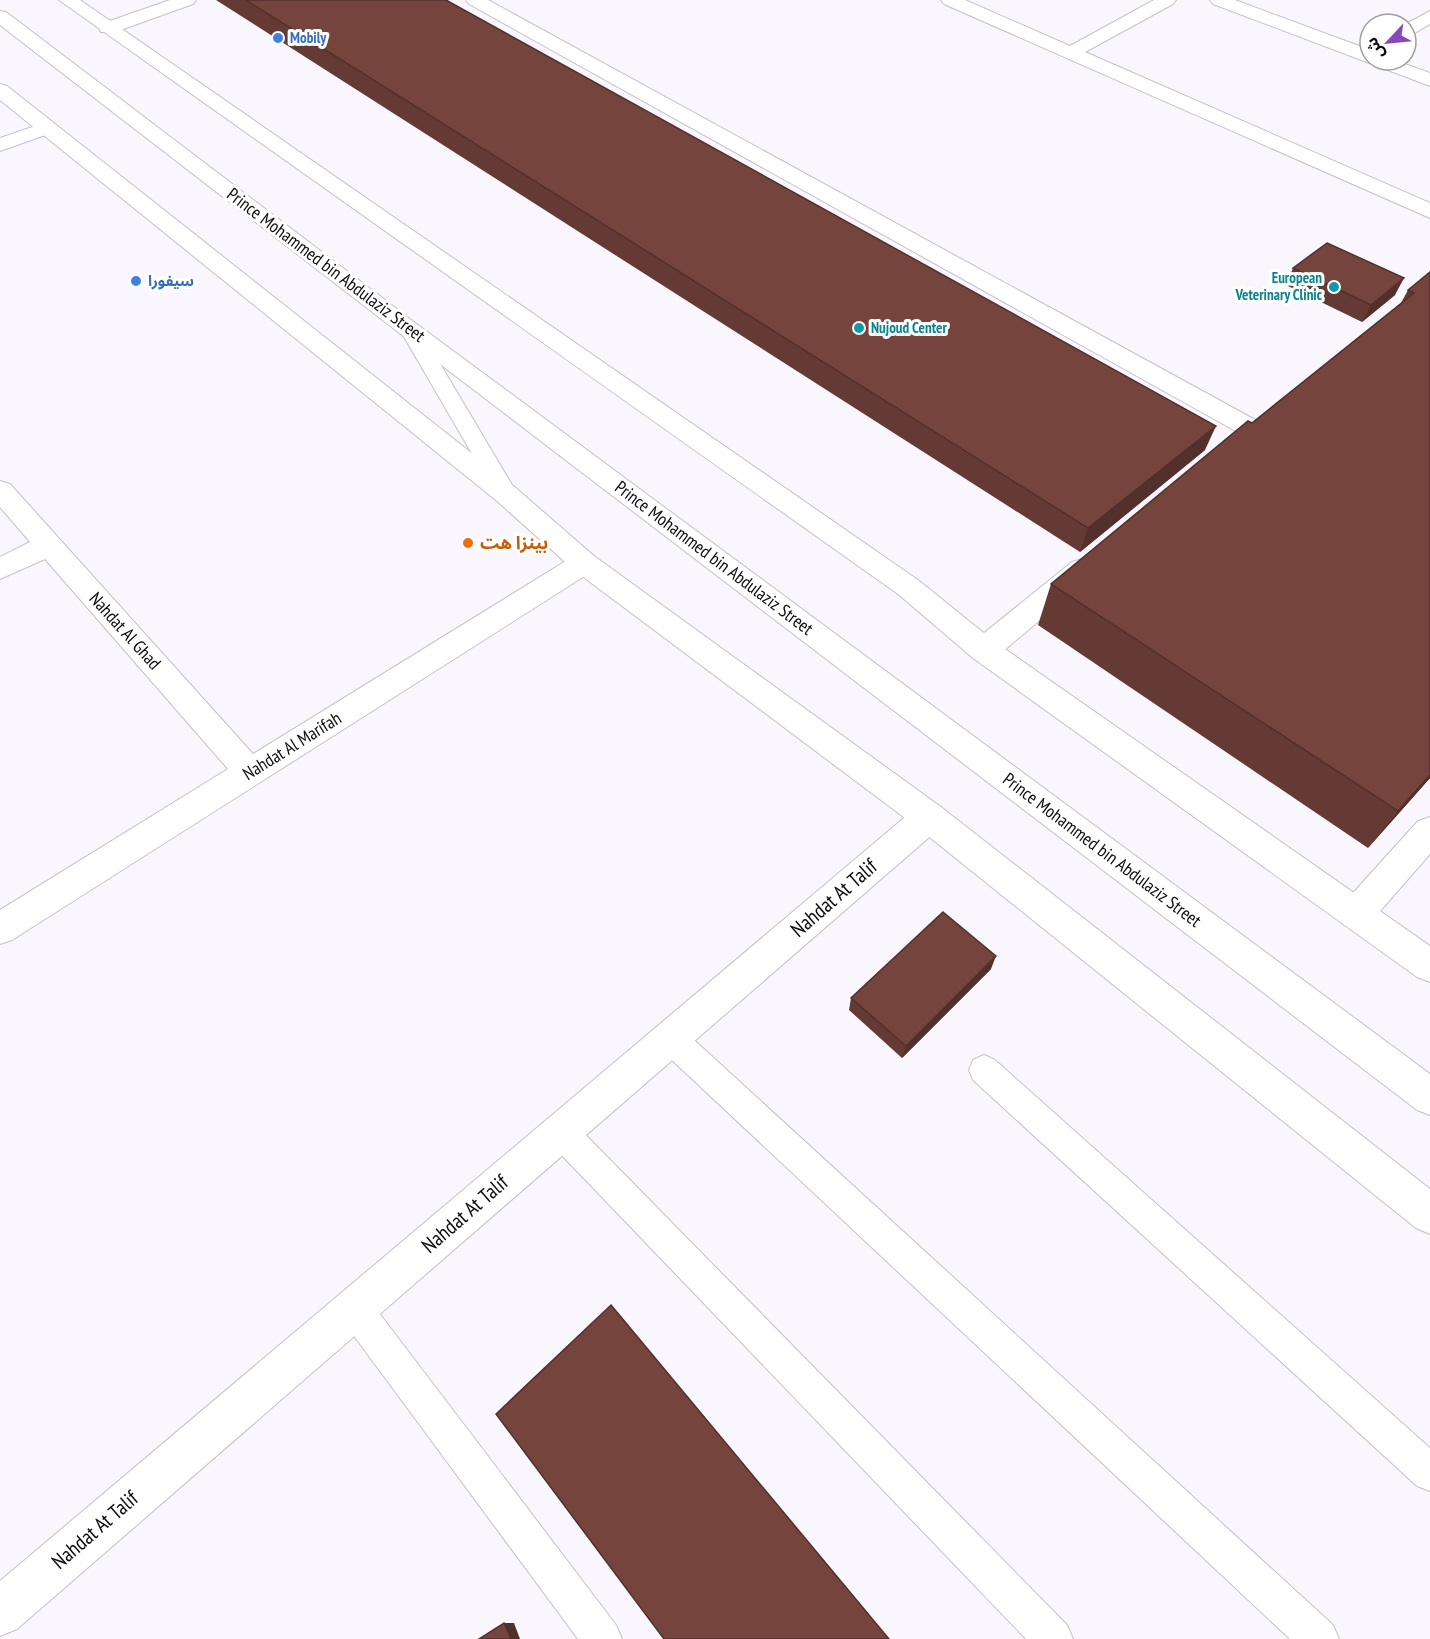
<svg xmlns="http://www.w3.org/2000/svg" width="1430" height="1639" font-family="'PT Sans Narrow','Noto Sans Arabic',sans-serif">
<rect width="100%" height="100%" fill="#f9f7fd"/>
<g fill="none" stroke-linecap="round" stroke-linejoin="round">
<defs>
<path id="lane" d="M410,324L417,326L420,330L518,495L515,500L507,503L499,500L496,495L400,330L403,326Z
M670,1024L681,1028L1333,1625L1339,1639H1290L659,1048L655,1038L659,1028Z
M984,1055L995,1060L1430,1448V1491L1417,1486L973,1080L969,1070L973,1060Z
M561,1117L572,1121L1067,1625L1073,1639H1026L550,1143L545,1132L550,1121Z
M355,1292L367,1297L616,1625L622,1639H578L343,1321L338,1309L343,1297Z"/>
<path id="street" d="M170,0H196L193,4L115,32H101L99,28L101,24Z
M466,0H488L1259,422L1263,428L1259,434L1250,436L1241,434L469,4Z
M941,0H965L1070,46L1154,0H1176L1173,4L1085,52L1430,203V218L944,4Z
M1210,0H1235L1370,50V60H1394L1430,73V86L1213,4Z
M1430,11V24L1406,38V24Z
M47,122L54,124L57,128L54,132L0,151V138Z
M0,481L10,484L253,754L574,556L584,553L594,556L598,563L594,570L12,940L0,944V910L228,769L45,559L0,579V557L30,542L0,507Z
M1082,559L1092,562L1096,569L1092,576L995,658L984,661L973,658L969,650L973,642L1072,562Z
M929,803L941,807L945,817L941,827L17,1629L0,1636V1581L917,807Z
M1430,817V854L1368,925L1356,929L1344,925L1339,914L1344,903L1418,821Z"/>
<path id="secondary" d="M0,84L7,86L517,489L594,556L941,807L1430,1189V1234L1416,1228L917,827L574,570L497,501L0,100Z"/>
<path id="primary" d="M59,0H80L918,580L995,642L1430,946V982L1417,977L973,658L898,594Z
M0,11L6,12L418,325L1430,1074V1115L1417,1110L402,335L0,25Z"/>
</defs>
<use href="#lane" stroke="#c3c0cb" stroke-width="2"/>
<use href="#street" stroke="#c3c0cb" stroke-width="2"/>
<use href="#secondary" stroke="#c3c0cb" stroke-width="2"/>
<use href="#primary" stroke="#c3c0cb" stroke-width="2"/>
<use href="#lane" fill="#fff" fill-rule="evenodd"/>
<use href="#street" fill="#fff" fill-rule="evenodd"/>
<use href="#secondary" fill="#fff" fill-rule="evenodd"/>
<use href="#primary" fill="#fff" fill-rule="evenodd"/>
</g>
<path fill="#653a34" d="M216,0H446L1205,450L1080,552Z
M1293,268L1395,295L1362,322L1286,285Z
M1430,272V778L1368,848L1038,625L1051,584L1401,303L1408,290Z
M991,969L902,1058L849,1010L851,998Z"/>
<path fill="#52302b" d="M1404,278L1395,295L1362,322L1371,305Z
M1216,426L1205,450L1080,552L1088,528Z
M1430,775V778L1368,848L1398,811Z
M996,956L991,969L902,1058L906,1046Z
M504,1623H514L520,1639H511Z"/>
<path fill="#75443d" stroke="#52302b" stroke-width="1.5" d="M246,0H446L1216,426L1088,528Z
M1327,243L1404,278L1371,305L1293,268Z
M1430,272V775L1398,811L1051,584L1248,421L1252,423L1414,293L1408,290Z
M943,912L996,956L906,1046L851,998Z
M611,1305L889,1639H664L496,1414Z
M504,1623L511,1639H479Z"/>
<g fill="#3f7fe0" stroke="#fff" stroke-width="2">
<circle cx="278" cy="38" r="6"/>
<circle cx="136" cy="281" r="6"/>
</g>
<g fill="#0f9aa8" stroke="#fff" stroke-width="2">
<circle cx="1334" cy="287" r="6"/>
<circle cx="859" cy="328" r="6"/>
</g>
<circle fill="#e8710a" stroke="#fff" stroke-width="2" cx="468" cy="543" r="6"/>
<g text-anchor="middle" stroke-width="6" stroke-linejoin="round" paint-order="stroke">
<g font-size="15" font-weight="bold" fill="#366cbe" stroke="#fff" text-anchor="start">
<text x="290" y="43">Mobily</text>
<text x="148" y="286">سيفورا</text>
</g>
<g font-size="15" font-weight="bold" fill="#0d838f" stroke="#fff" text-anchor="end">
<text x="1322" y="283">European<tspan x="1322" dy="17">Veterinary Clinic</tspan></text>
<text x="871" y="333" text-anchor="start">Nujoud Center</text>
</g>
<g font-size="18" fill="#0d0c0f" stroke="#fff">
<text transform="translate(326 265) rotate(37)" y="6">Prince Mohammed bin Abdulaziz Street</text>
<text transform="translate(714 558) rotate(37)" y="6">Prince Mohammed bin Abdulaziz Street</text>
<text transform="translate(125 631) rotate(48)" y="6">Nahdat Al Ghad</text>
<text transform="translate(292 746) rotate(-32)" y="6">Nahdat Al Marifah</text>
<text transform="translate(1102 850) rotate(37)" y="6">Prince Mohammed bin Abdulaziz Street</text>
</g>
<g font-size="18" font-weight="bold" fill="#c56008" stroke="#fff" text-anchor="start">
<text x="480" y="549">بينزا هت</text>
</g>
<g font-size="21" fill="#0d0c0f" stroke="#fff">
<text transform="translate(834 898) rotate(-41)" y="7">Nahdat At Talif</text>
<text transform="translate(465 1214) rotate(-41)" y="7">Nahdat At Talif</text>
<text transform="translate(95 1530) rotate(-41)" y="7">Nahdat At Talif</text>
</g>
</g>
<g transform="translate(1388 42) rotate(244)"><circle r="28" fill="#ffffff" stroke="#9e9e9f" stroke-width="1.5"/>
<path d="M0-4.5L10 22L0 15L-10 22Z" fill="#8a47bc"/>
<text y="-9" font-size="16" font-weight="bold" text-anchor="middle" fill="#0d0c0f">ش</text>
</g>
</svg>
